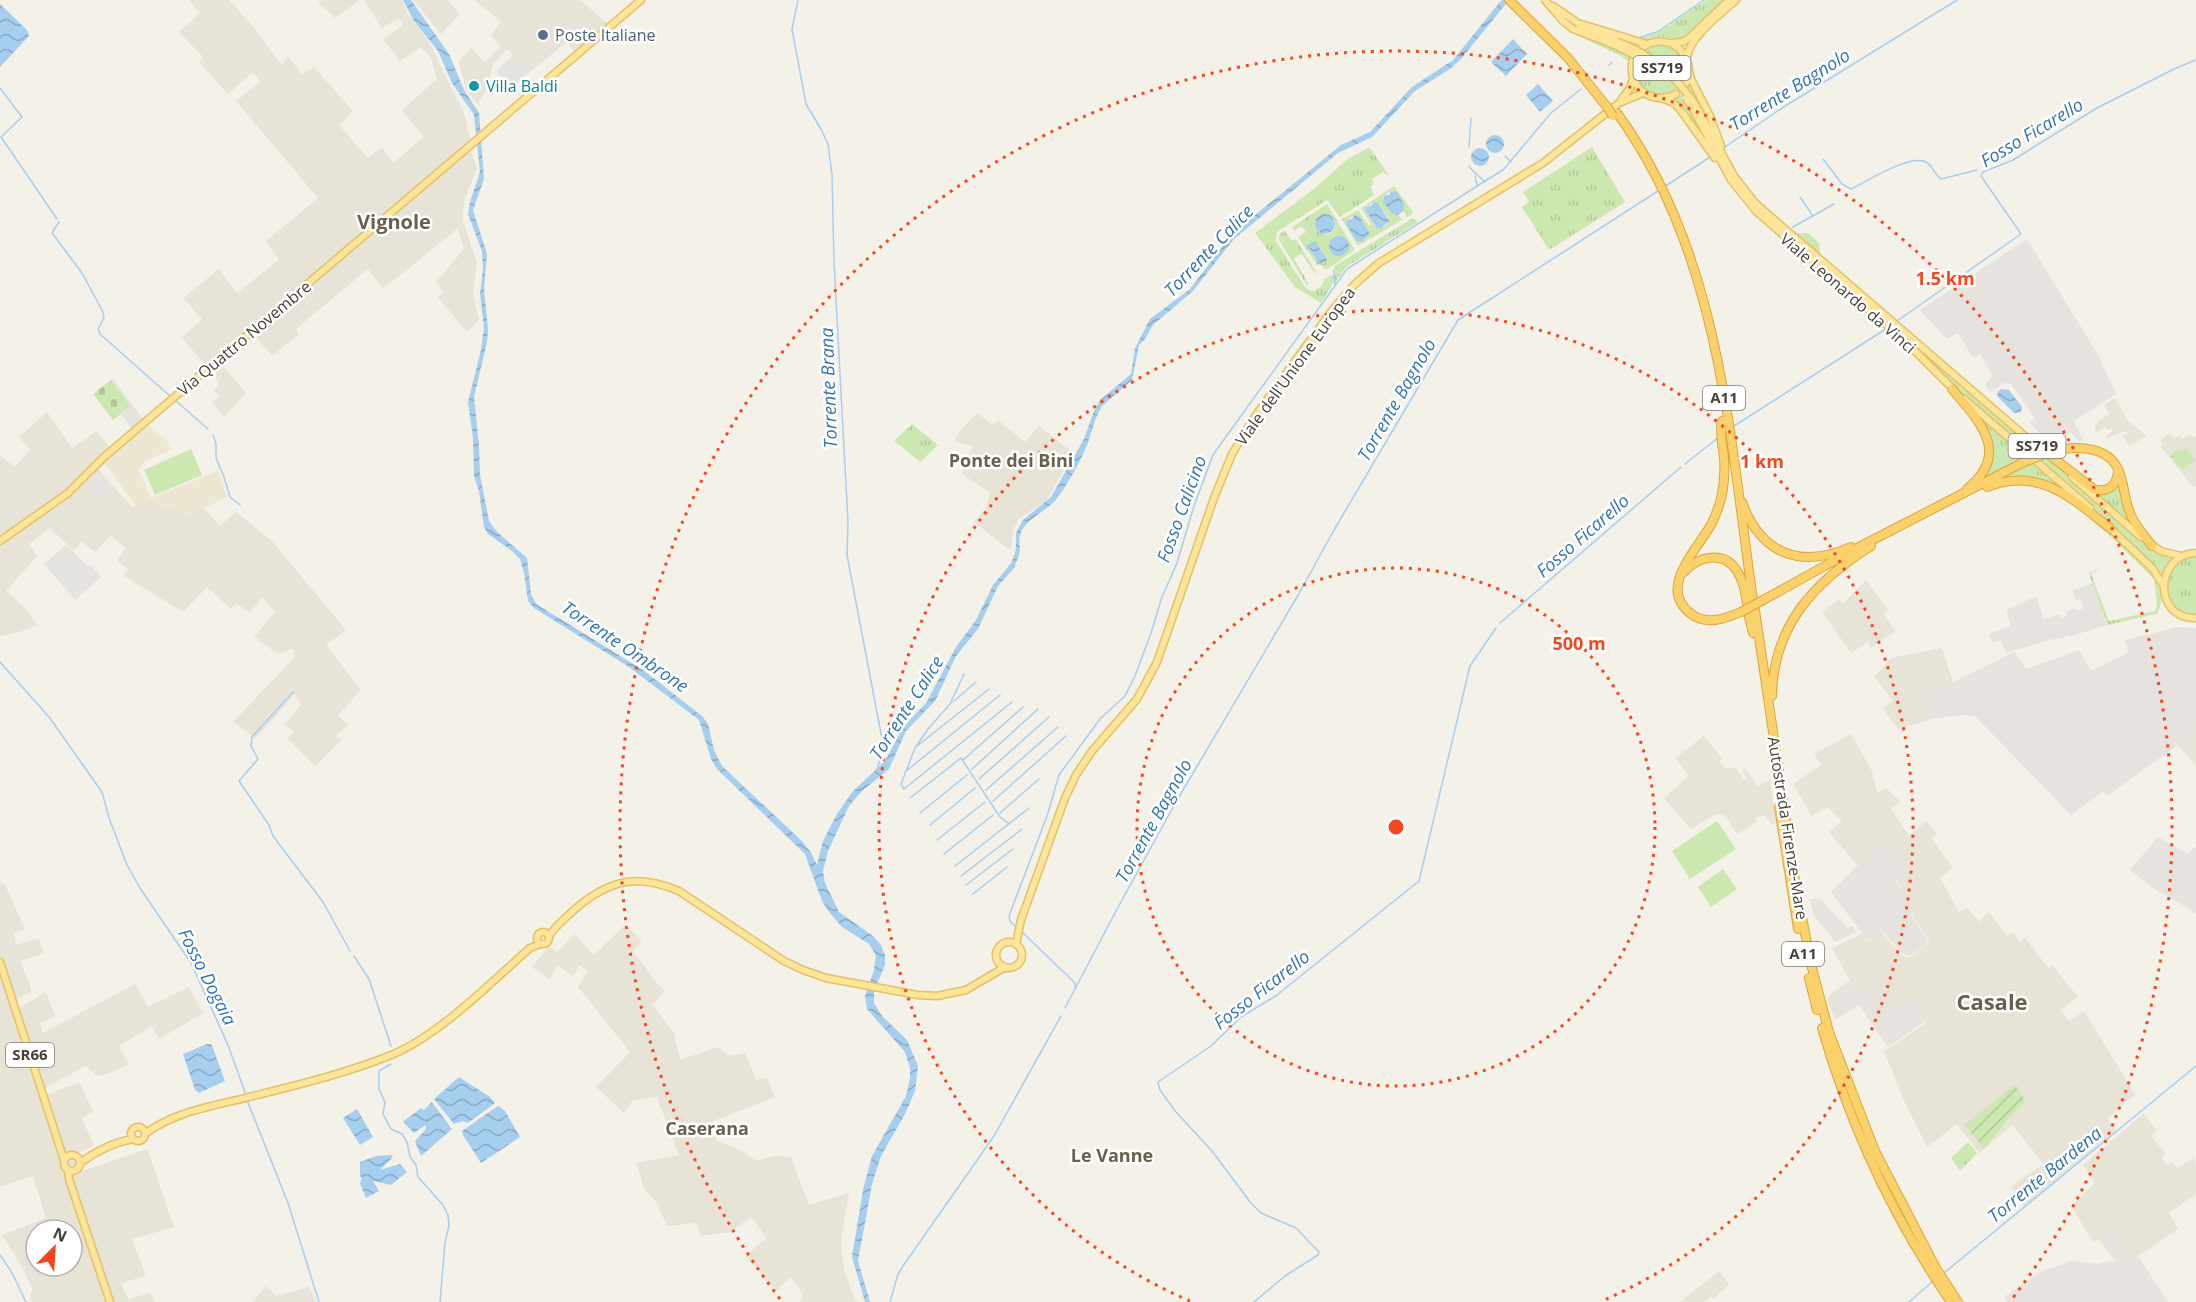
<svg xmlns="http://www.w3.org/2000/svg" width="2196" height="1302" font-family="'Open Sans',sans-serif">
<defs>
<pattern id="grass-tufts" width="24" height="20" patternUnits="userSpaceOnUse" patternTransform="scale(1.5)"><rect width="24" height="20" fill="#cde7b1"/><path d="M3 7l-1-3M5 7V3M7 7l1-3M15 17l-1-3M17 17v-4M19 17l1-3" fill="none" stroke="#b1c799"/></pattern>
<pattern id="cemetery-stones" width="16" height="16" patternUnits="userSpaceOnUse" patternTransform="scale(1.5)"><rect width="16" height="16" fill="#cde7b1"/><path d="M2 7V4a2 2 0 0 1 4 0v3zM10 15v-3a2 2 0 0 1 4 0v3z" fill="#b1c799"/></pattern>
<pattern id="garden-furrows" width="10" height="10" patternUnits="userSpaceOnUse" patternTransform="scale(1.5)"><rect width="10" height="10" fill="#cde7b1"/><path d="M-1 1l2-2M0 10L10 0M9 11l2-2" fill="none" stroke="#b1c799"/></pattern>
<pattern id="water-waves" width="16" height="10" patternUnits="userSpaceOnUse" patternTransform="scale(1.5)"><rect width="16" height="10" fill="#a5ceef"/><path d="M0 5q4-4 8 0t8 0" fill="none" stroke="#88a9c2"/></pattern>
</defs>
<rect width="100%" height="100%" fill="#f4f1e8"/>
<path fill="#e7e3d6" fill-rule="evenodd" d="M189,0H229L253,26L282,66L288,56L302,75L314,67L353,111L339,125L368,158L382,147L393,163L424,137L402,110L437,79L431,58L421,47L400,61L383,39L403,25L400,18L382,28L364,0H402L407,13L430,44L464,113L470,137L468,143L477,168L464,201L463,220L477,263L473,294L479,320L467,332L438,297L443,292L436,282L464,249L458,228L396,279L382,288L368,269L296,329L299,334L272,356L254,335L220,363L246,393L224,417L212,402L219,396L214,390L219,385L216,377L182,338L202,319L183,298L219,269L237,293L279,260L266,241L318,198L236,101L260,82L253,72L228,94L199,62L203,57L179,32L200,13Z
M321,0H360L335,18L318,2Z
M413,0H447L460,14L441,34Z
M475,0H580L607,23L574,51L567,42L530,72L507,49L492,66L487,90L477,104L466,90L459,61L471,48L485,63L500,46L491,35L501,22Z
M2115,398L2128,421L2147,436L2129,446L2123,436L2128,433L2125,431L2107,438L2106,436L2113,431L2112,428L2108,430L2105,427L2096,433L2094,429L2096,427L2095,425L2098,423V421L2109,414L2104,405Z
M47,412L72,448L97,431L109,447L115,452L99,470L132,507L149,501L188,515L203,508L220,526L236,512L271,540L346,630L326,645L361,690L338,715L348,725L335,737L342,739L315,766L287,738L294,732L285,724L301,705L295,694L256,738L233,722L295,657L293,648L278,654L254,637L275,612L262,597L250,613L236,603L231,609L207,587L183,612L124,576L128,569L117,561L125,548L111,535L95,552L82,542L74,551L50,528L29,544L37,556L6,591L24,607L37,625L20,632L0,636V456L15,467L30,450L19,437Z
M977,413L993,425L998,420L1025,442L1039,426L1064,446L1074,452L1047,500L1019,519L1013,530L1011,549L1007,548L974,522L987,506L990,493L962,474L972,446L955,441L959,432Z
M2170,433L2174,438L2180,435L2182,439L2190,434L2193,438L2196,436V486L2193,487L2160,446L2163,444L2160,440Z
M1866,580L1888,610L1884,614L1895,631L1871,648L1868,642L1851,653L1822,612L1839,599L1843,603Z
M1942,648L1953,682L1921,688L1932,719L1898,729L1883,709L1893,700L1874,677L1891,658Z
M2196,732V766L2178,745Z
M1851,734L1872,771L1877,793L1886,788L1900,801L1891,809L1909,836L1926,821L1937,833L1932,839L1953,868L1940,878L1959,912L1967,907L1979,922L1989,912L2007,936L2013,932L2020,942L2025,938L2049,969L2053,966L2078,997L2061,1010L2069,1021L2084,1011L2135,1094L2108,1118L2116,1130L2024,1207L2011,1186L2044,1164L2012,1125L1979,1153L1957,1124L1927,1147L1905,1103L1884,1051L1925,1024L1915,996L1894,1009L1887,1000L1857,993L1832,948L1862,934L1868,942L1881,931L1901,955L1909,958L1930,942L1912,915L1915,912L1897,880L1909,872L1865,859L1857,865L1829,832L1842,821L1827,807L1812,816L1793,784L1821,765L1814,754Z
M1704,736L1722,758L1719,762L1726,769L1735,767L1744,780L1747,779L1742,771L1746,769L1758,787L1770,779L1776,822L1772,825L1764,815L1755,818L1757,822L1737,834L1726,816L1717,814L1691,829L1664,798L1689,776L1675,758Z
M4,883L25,929L14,934L16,945L39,938L44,953L20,961L32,991L14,1001L17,1009L46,992L55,1016L40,1023L43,1033L135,984L148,1007L189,987L203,1013L159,1039L152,1026L119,1046L129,1065L101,1076L96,1075L86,1066L43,1089L46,1095L80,1082L93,1112L82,1118L94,1146L77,1153L82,1171L147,1149L174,1227L132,1239L146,1276L121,1283L128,1299L150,1293L155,1302H32L30,1296L32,1289L24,1270L2,1235L46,1218L33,1176L0,1187V884ZM36,1230H72V1266H36Z
M625,925L642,941L633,951L656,982L665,991L653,1005L674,1033L680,1060L718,1047L730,1056L745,1053L756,1080L767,1078L775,1097L711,1122L717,1141L738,1149L757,1161L774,1156L791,1157L809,1205L849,1193L841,1241L844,1270L856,1302H800L803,1294L791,1277L776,1291L745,1256L767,1238L751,1217L730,1232L700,1236L697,1223L667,1226L656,1201L645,1190L636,1163L679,1155L657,1097L633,1100L624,1113L596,1087L630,1052L578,987L589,971L579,966L573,976L557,965L550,979L532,967L549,946L557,952L574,934L594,955Z
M2143,1114L2157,1130L2151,1136L2165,1153L2162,1157L2167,1165L2172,1162L2177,1168L2193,1158L2196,1163V1194L2169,1213L2178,1229L2138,1256L2115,1261L2099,1239L2093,1242L2071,1206L2095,1183L2083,1165Z
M1719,1271L1729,1285L1714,1298L1712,1296L1704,1302H1680Z
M266,1286L276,1296L309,1287L316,1302H220H253Z"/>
<path fill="#e6e2dd" d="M2027,239L2097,353L2116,394L2074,421L2083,440L2079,442L2071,432L2062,436L2052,445L2030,423L2035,418L2011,384L2004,383L1990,392L1985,385L1993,376L1980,354L1973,358L1958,333L1947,339L1920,310Z
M2093,583L2107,625L2071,636L2067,635L2063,638L2049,640L2006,653L2001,640L1992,643L1989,634L2011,626L2006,610L2036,596L2044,619L2060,614L2061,618L2067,616L2066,612L2076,608L2077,611L2084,608L2080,599L2076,600L2073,590Z
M2178,627L2196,628V732L2107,796L2103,791L2071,815L1975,716L1961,715L1932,719L1920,688L1953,682L2014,652L2026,669L2079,650L2091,671L2128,653L2125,640Z
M2158,837L2188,854L2196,846V913L2156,890L2130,870Z
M1889,842L1912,872L1896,880L1915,912L1910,914L1929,942L1910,956L1902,953L1882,930L1868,941L1831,892L1864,859Z
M1810,899H1820L1848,928L1852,926L1857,932L1835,942L1813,914Z
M1880,977L1892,995L1887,1000L1894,1009L1914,995L1924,1022L1888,1047L1859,1005L1835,1020L1827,997L1849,981L1857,993Z
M2138,1256L2168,1302H2007L2004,1297L2042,1271L2071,1261L2097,1264Z"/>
<path fill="#ece6d2" d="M148,425L159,436H162L169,443L168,446L173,449L147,460L138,469L151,498L218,471L227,497L188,516L149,501L136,506L110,470L103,464Z"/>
<path fill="url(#grass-tufts)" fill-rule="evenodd" d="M1706,0H1725L1684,38C1675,41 1668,36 1658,37C1650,38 1646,41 1638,39L1657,33L1668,25L1671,26L1670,24Z
M1592,30L1640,44L1633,51L1629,62L1621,56L1583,38L1615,49L1619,40Z
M1634 69a26 26 0 1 1 52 0a26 26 0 1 1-52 0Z
M1690,82L1702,102L1716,137L1698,105L1690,111L1708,143L1673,100L1683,92Z
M1592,147L1625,202L1549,250L1522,207L1529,202L1523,192Z
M1368,148H1370L1388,174L1386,175L1383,172L1372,179L1374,184L1370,186L1374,195L1340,217L1327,200L1277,232L1276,241L1304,286L1309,290L1314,291L1322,286L1324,279L1336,273L1334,266L1413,218L1418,222L1346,267L1335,282V280L1321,303L1295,287L1255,233L1315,188L1349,158Z
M1394,186L1413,212L1412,214L1358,246L1342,219L1358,210L1369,226L1371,224L1361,208ZM1392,190L1404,207L1402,209L1407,217L1402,220L1397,213H1391L1383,200L1384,196ZM1374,202L1379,204L1388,218L1387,225L1380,229L1375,226L1366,211L1367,207ZM1354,215L1366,238L1362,241L1346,224V221Z
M1327,204L1355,250L1326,270L1320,264L1317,265L1298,237L1306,232L1302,226L1294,231L1292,227ZM1319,216L1334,219C1337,227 1334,233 1326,235L1317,231L1315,221Z
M1774,223L2011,426L2027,445L2040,451L2157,552L2167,557L2175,558L2164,576L2111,523L1947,381Z
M1285,231L1292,241L1296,239L1316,272L1315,274L1302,254L1294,258L1309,285L1306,284L1279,240V234Z
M1794,233H1808L1819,243L1821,256Z
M1985,420L2069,493L2059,488L2000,482V479L2024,465L1981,480C1994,462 1995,441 1983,422Z
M912,424L938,445L920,462L894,441Z
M2186,448L2195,460L2182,470L2170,455L2178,449L2180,451Z
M2120,479L2134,527L2092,491L2098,492Z
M2082,511L2116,536L2156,575C2160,586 2165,604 2156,614L2107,625L2089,573L2101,568L2098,559H2096L2089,532L2102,529ZM2103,529L2154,579L2157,605L2155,611L2109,621L2091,574L2101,568L2098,559H2096L2089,532Z
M2196,555V614C2167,617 2158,579 2178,562C2182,558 2190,557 2196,555Z
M1968,1142L1977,1153L1960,1171L1951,1158Z"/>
<path fill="url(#cemetery-stones)" d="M111,380L131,406L113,420L93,394Z"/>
<path fill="url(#garden-furrows)" d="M2015,1084L2025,1101L2007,1120L1984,1149L1965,1125Z"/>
<path fill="#cde7b1" d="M191,449L202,475L155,495L144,470Z
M1717,821L1736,849L1690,879L1672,851Z
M1723,869L1737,889L1711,907L1698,887Z"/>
<path fill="#e5e3e0" d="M513,55L530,72L504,95L494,85L502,78L496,71Z
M113,379L144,420L133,430L121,414L131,405L111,380Z
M94,469L109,483V487L97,499H91L88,477Z
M66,545L87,566L90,565L101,577L75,600L44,564Z
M2109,1231L2115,1236L2125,1249L2113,1252L2104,1238L2106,1237L2104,1234Z"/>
<path fill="url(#water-waves)" d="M403,0H411L449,54L464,90L479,113L484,179L473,210L487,254L484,289L488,329L487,342L474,397L479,446L480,475L489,521L497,532L527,558L531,594L536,604L643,670L702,716L708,724L714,750L722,766L802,841L810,851L817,865L823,841L837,814L853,791L885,761L903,727L926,703L956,647L976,620L993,585L1012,562L1016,549V533L1023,520L1051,497L1084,439L1094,411L1100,400L1131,374L1135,348L1150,319L1190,289L1226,242L1238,229L1341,145L1370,132L1412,87L1453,60L1499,3L1502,0H1509L1461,59L1450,69L1415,91L1372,137L1338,153L1234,239L1193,291L1153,325L1145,339L1139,345L1132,380L1102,406C1094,419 1092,432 1087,445C1080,462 1069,482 1058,497C1048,511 1028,517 1021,532C1018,539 1021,547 1019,555C1018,560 1015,562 1015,567L998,586L978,629L956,656L935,701L906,731L889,769L862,791L849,806L828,851L823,871L825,883L839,912L873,936L881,945L885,955V965L874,991V1003L882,1016L907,1040L918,1066L915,1091L905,1114L881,1156L872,1184L858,1261L870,1302H865L852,1257L863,1190L872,1156L906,1096L910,1078V1068L905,1052L867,1009L865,996L874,970L876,955L869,944L842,927L829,912L822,901L805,854L717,769L711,759L699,720L629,667L534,608L528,601L524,573L520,559L512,551L488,534L484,527L479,491L474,476L473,438L468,402L481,350L484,328L480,294L483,269L482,251L468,214L470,202L480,172L474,115L452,83L438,51L414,21Z
M0,4L27,30L29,36L0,67Z
M1513,39L1527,54L1506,76L1491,62Z
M1538,84L1553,101L1540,112L1526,95Z
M1486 144a9 9 0 1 1 18 0a9 9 0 1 1-18 0Z
M1471 157a9 9 0 1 1 18 0a9 9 0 1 1-18 0Z
M1391,191L1397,192L1404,205L1403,211L1398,215L1391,213L1383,201L1384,196L1389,195Z
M1374,202L1378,203L1389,221L1381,229L1376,227L1366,211L1367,207L1371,206Z
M1315 224a10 10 0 1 1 20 0a10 10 0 1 1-20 0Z
M1354,215L1359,216L1370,234L1361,242L1356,240L1346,224L1347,220L1352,219Z
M1329 246a10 10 0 1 1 20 0a10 10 0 1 1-20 0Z
M1315,241L1327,260L1320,264L1307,245Z
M2001,389L2009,390L2022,407L2021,412L2014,413L1998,397L1997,393Z
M207,1044H211L213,1048L225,1081L199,1093L195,1090L183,1054Z
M459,1077L490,1097L495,1103L468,1123L463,1121L454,1124L434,1099Z
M432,1102L452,1129L421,1156L415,1141L426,1129V1126H424L414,1133L403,1122L421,1108L424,1110Z
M498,1106L505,1111L520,1137L481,1163L463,1135L462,1131Z
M357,1109L373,1137L360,1145L343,1118Z
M391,1155L393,1157L380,1170L400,1164L407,1172L391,1185L373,1181L379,1191L366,1198L360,1183L362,1178L360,1176V1162L376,1156Z"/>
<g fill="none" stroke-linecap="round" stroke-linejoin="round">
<path stroke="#a5ceef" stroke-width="1.5" d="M798,0L792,29L806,104L821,129L828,144L832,175L834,262L848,522L847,555L882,739L881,756L877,770
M1638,38L1657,32L1704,0
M1609,65L1612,62
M0,88L22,117L1,137L57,219
M1469,147L1471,118
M1722,149L1782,108L1957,0
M1505,156L1511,162
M1823,159L1842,184L1851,189C1866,182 1909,154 1926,162C1932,165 1935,175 1941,179L1977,170
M1469,166C1474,173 1479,176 1485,182
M1475,176L1477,185
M1664,187L1710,157
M1800,197L1813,216
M59,222L52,233L82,273L103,312L104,318L98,329L100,334L171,397
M1793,227L1834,204
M1334,270L1335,286
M1897,321L2021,234L1981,176L1983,172L2013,160L2097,108L2174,69L2196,60
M175,400L208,429
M1734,426L1886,329
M213,435L216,444V458L224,477L230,497L240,505
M1685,464L1719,437
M1500,623L1681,467
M0,662L49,717L102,792L109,818L127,865L140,888L191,963L228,1045L246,1095
M964,674L950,704L928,729L915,748L901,784L904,789L1012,702
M293,692L252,737L251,746L258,759L239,781L269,825L273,836L323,902L350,951
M953,702L976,682
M917,746L989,689
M963,760L1023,707
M972,769L1038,709
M905,772L1000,695
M979,779L1049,717
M986,790L1058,727
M910,798L961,758L1000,817L1009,824
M993,801L1066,736
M920,813L967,775
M1000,813L1039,779
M930,825L975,788
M937,840L985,802
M944,854L993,815
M955,866L1029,808
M961,876L1022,829
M966,885L1013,849
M973,894L1007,867
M1016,927L1010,921L1009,916L1047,816L1059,775L1100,719L1125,696L1135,676L1151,633L1162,597L1177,563L1194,506L1213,455L1220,445L1347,269L1504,169L1551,113L1581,89
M1022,932L1075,983V988
M354,956L369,979L391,1046
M1065,1008L1116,911L1176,802L1297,597L1334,530L1458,320L1658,191
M391,1064L379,1071V1089L385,1102L383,1114L391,1129L402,1134L407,1142L410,1157L416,1165L418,1177L443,1205L448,1215L449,1226L445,1242L440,1302
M247,1100L288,1203L319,1302
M0,1255L12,1273L26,1302
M1944,1273L2196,1066
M890,1302L898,1274L903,1266L994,1136L1061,1016
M1254,1302L1285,1276L1318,1255L1319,1252L1296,1228L1261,1213L1251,1203L1212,1151L1176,1112L1160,1090L1158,1082L1211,1046L1241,1017L1277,995L1419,881L1470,666L1496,628
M1909,1302L1933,1281"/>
<defs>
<path id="major" d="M1545,0L1563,21L1573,29L1617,46
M1553,6L1578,23L1647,44
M1580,27L1618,42
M1671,43L1682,42L1688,39L1729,0
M1640,49C1666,28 1700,55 1685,85
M1687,58C1689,37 1721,14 1736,0
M1633,59C1626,86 1651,107 1676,94
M1689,71L1691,79L1710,116L1721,146
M1661,98L1672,102L1679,108L1715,158
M1621,100L1630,88L1633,78
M1696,106L1734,176L1756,204L2033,443
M1693,109L1731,180L1756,211L1906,342L1954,390
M1964,399L2090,508
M2072,477L2141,537
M2108,526L2153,569L2164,587
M0,541L68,493L104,457L641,0
M2149,543L2161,551L2181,556
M2196,553C2155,554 2152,619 2196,618
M537 938a6 6 0 1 1 12 0a6 6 0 1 1-12 0Z
M549,936C556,925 566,918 575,909C609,880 637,873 679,891L784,961L803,970L826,978L918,995L937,996L966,990L1005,967
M996 955a13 13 0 1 1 26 0a13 13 0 1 1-26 0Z
M1016,944L1021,920L1065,798L1076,775L1092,751L1137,699L1157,662L1214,498L1232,454L1256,415L1330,313L1355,284L1379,263L1543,163L1619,103L1643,93
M0,962L64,1160
M131 1134a7 7 0 1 1 14 0a7 7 0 1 1-14 0Z
M145,1134C176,1110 220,1105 257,1095C301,1084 346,1073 389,1056C439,1036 489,984 530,948L540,944
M64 1163a8 8 0 1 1 16 0a8 8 0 1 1-16 0Z
M80,1163C95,1152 115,1142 133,1139
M68,1170L69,1179L110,1302"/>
<path id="highway" d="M1509,0L1568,58L1607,107
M1617,113C1720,254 1729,433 1753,600
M1952,389C1979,421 2012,453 1967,489
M1722,421C1719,433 1723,446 1724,458C1725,471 1724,486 1721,499C1719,506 1716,514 1713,521C1701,546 1656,586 1690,613C1706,626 1724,619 1741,612
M2031,441L2095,490C2109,492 2117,485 2118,471
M2050,452C2072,446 2106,444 2118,469C2124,482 2124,497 2129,510C2133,524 2144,535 2152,546
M1987,487C2039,466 2073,499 2111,529
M1742,502C1761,555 1801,569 1851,547
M1684,572C1698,556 1724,550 1737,571C1744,582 1745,592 1747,604
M1767,598L1859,547L2024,462
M1755,610L1795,881L1811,964L1829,1032L1875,1151L1937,1270L1958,1302
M1748,613L1753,633
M1772,696C1773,626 1814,582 1871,546
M1779,807L1798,929
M1809,978L1817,1010
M1822,1028C1850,1125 1893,1218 1951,1302"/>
</defs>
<use href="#major" stroke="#e2c268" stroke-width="9"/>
<use href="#highway" stroke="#dba63b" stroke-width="10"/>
<use href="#major" stroke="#fce498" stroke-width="6"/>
<use href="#highway" stroke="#fbd16c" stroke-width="8"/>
<defs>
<path id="major-bridge" d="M1618,42C1651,54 1677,77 1696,106
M1617,46L1642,59L1665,75
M1686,98L1693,109"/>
<path id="highway-bridge" d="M1607,107L1613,116
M2024,462L2050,452
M1741,612L1767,598"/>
</defs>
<use href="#major-bridge" stroke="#e2c268" stroke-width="9" stroke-linecap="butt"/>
<use href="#highway-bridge" stroke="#dba63b" stroke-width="10" stroke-linecap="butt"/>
<use href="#major-bridge" stroke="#fce498" stroke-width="6"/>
<use href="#highway-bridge" stroke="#fbd16c" stroke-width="8"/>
</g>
<g fill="none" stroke="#f6461d" stroke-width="3" stroke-dasharray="3 6">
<circle cx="1396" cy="827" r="259"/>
<path d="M1190 1301A517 517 0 1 1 1602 1301"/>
<path d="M780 1299A776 776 0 1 1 2012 1299"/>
</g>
<circle fill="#5c6f8a" stroke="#fff" stroke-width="2" cx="543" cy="35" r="6"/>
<circle fill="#0f9aa8" stroke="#fff" stroke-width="2" cx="474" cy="86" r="6"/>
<g text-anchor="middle" stroke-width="5" stroke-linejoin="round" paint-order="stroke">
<g fill="#fff" stroke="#7e7a73" stroke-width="1.5">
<rect x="1633.5" y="56" width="57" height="24" rx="4.5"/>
<rect x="1703" y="386" width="42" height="24" rx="4.5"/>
<rect x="2008.5" y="434" width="57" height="24" rx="4.5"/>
<rect x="1782" y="942" width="42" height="24" rx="4.5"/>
<rect x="6" y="1043" width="48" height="24" rx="4.5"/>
</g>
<g font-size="15" font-weight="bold" fill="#474137">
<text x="1662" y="73">SS719</text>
<text x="1724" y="403">A11</text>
<text x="2037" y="451">SS719</text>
<text x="1803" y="959">A11</text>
<text x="30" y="1060">SR66</text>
</g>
<g font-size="16" fill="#4e5e75" stroke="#fff" text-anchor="start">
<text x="555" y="41">Poste Italiane</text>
</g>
<g font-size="16" fill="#0d838f" stroke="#fff" text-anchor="start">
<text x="486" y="92">Villa Baldi</text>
</g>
<g font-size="16" fill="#474137" stroke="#fff">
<text transform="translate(1848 293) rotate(41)" y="6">Viale Leonardo da Vinci</text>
<text transform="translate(244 338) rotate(-40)" y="6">Via Quattro Novembre</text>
<text transform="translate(1295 366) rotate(-54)" y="6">Viale dell'Unione Europea</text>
<text transform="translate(1788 828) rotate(81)" y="6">Autostrada Firenze-Mare</text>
</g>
<g font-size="18" font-style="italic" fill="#3176b1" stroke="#fff">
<text transform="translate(1790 90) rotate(-32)" y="6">Torrente Bagnolo</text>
<text transform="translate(2032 133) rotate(-31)" y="6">Fosso Ficarello</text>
<text transform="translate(1209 251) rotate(-46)" y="6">Torrente Calice</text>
<text transform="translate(829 388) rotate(-92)" y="6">Torrente Brana</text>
<text transform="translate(1397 400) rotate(-60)" y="6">Torrente Bagnolo</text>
<text transform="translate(1182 509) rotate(-70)" y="6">Fosso Calicino</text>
<text transform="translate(1583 536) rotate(-41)" y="6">Fosso Ficarello</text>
<text transform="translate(625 647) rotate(34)" y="6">Torrente Ombrone</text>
<text transform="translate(907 708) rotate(-57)" y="6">Torrente Calice</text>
<text transform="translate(1154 821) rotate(-61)" y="6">Torrente Bagnolo</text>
<text transform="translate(207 977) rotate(63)" y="6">Fosso Dogaia</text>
<text transform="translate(1262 990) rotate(-38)" y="6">Fosso Ficarello</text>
<text transform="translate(2045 1175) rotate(-39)" y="6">Torrente Bardena</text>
</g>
<g font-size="18" font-weight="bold" fill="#6a604e" stroke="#fff">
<text x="1011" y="467">Ponte dei Bini</text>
<text x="707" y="1135">Caserana</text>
<text x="1112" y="1162">Le Vanne</text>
</g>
<g font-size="20" font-weight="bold" fill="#6a604e" stroke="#fff">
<text x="394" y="229">Vignole</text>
</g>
<g font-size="22" font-weight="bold" fill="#6a604e" stroke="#fff">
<text x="1992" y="1010">Casale</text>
</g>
</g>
<circle cx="1396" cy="827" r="9" fill="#f6461d" stroke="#fff" stroke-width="3"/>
<g font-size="18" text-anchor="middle" font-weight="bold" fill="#f6461d" stroke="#fff" stroke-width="5" stroke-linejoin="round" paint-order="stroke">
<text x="1945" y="285">1.5 km</text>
<text x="1762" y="468">1 km</text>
<text x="1579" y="650">500 m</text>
</g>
<g transform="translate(54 1248) rotate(24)"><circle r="28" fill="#ffffff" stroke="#b5b3af" stroke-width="1.5"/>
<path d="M0-4.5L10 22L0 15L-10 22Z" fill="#f6461d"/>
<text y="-9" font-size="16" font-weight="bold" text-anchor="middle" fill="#474137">N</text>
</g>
</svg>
